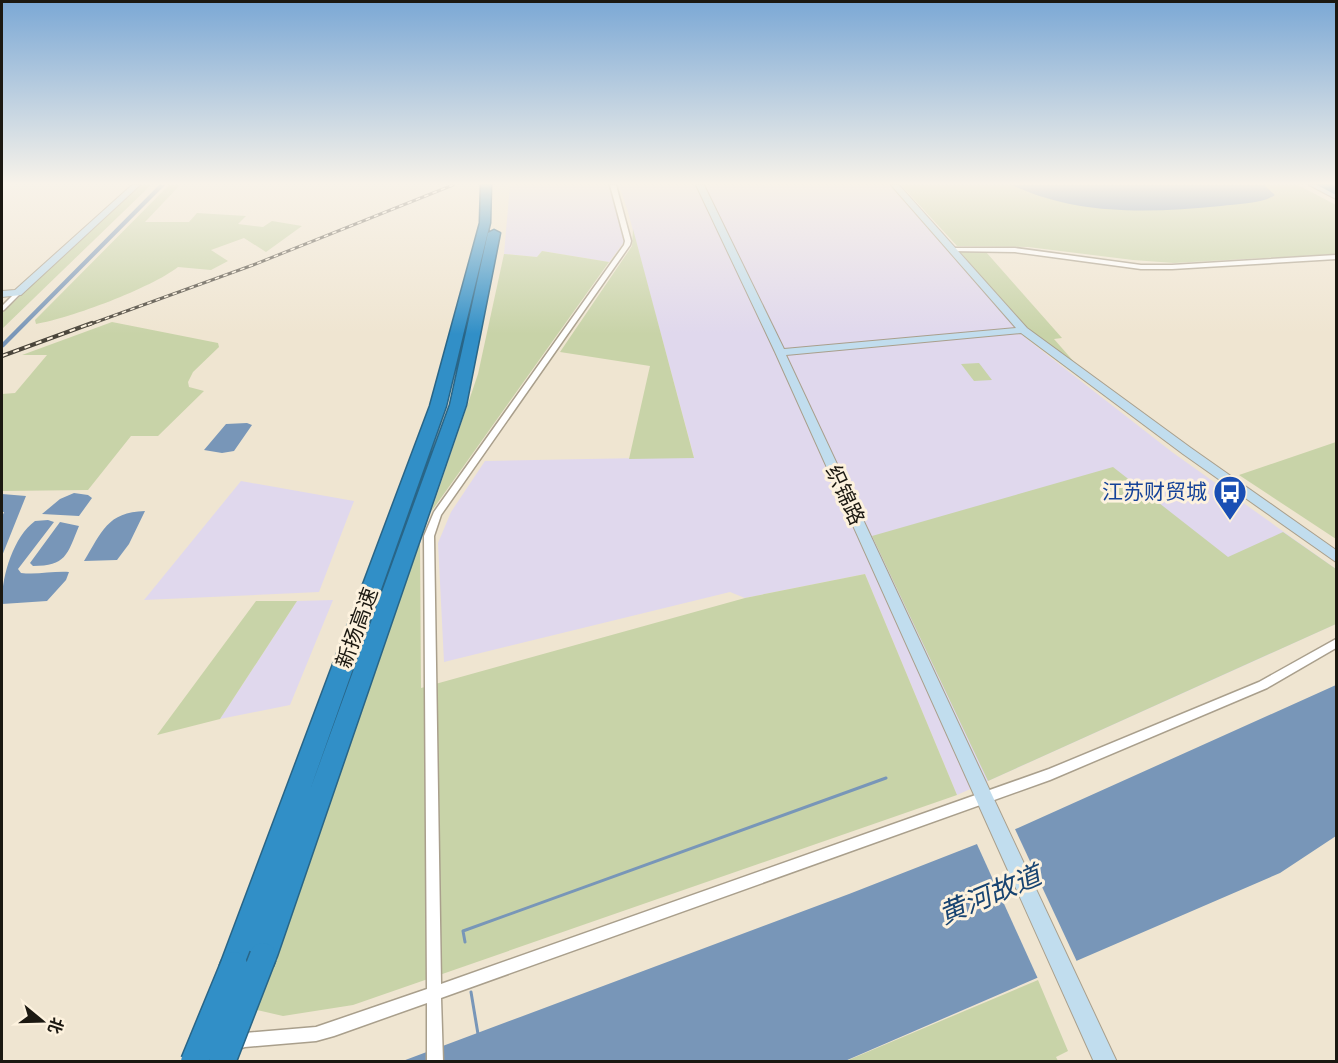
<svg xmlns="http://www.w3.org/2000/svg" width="1338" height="1063" font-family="Figtree,'Noto Sans SC',sans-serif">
<rect width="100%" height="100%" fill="#efe5d1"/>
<path fill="#e0d8ed" d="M510,185H610L624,242L609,262L542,251L537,257L504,254Z
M619,185H890L1023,336L1172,452L1336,569V624L957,795L865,574L745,598L730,592L444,662L438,543L451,512L485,461L694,457L628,212Z
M241,481L354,501L319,592L144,600Z
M333,600L290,705L220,719L297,601Z"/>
<path fill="#c8d3a8" d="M140,185H151L2,329V313Z
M169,185H180L145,222H189L197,213L246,216L238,224L263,227L272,221L302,226L266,252L244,238L211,250L228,261L211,270L178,267C151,288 71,318 36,324L35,320Z
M901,185H1298L1336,205V254L1174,263L1133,260L1028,247L957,246Z
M633,229L694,458L629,459L650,366L560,352L632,246Z
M542,251L609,262L431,512L478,374L504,254L537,257Z
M960,252H986L1062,338L1054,339L1075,363L1026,327Z
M112,322L218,343L219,347L193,372L188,382L189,387L204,391L158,436H131L88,490L2,491V394L15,393L47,355H22Z
M979,363L992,380L974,381L961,364Z
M1336,442V539L1239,475Z
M1113,467L1228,557L1283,532L1336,569V624L988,781L872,536Z
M420,542L421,688L745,598L865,574L957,795L353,1005L283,1016L257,1010Z
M256,601H297L220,719L157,735Z
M1038,980L1068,1051L1056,1057L1058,1061H846Z"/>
<path fill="#7896b8" d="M1012,185H1264L1275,195C1262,204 1237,204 1221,206C1150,213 1077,216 1012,185Z
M247,423L252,425L234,451L222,453L204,450L226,424Z
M74,493L88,495L92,498L79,516L42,514L60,499Z
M2,494L26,496L2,556V517L4,512H2Z
M145,511L129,544L117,560L84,561C102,532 107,512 145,511Z
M48,520L54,522L18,569L21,573C37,575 53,571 69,572L66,580L47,601L2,604C1,578 13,537 35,521Z
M60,522L79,526C67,555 66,566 33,566L30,563Z
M1336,685V836L1280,873L845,1061L400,1062L849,894L1018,828Z"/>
<path fill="#efe5d1" d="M1014,827L1078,964L1039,981L976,842Z"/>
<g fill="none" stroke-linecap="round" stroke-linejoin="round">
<path stroke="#7896b8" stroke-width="3" d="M465,942L463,931L886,778
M471,992L478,1034"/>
<path fill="#7896b8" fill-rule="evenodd" d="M159,185H165L4,347L2,348V343Z"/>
<defs>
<path id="street" d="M610,185H616L631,241L630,245L441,515L434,536L441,984L1049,769L1259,682L1336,639V648L1267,688L1050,780L441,998L443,1062H427V1003L334,1036L316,1041L245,1047L234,1050L229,1048L227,1043L229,1038L245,1033L316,1027L427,989L424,536L434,512L624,245L625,241Z
M952,248H1015L1141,265H1172L1336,255V259L1172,269H1141L1015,252L950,251V249Z
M16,292L21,293L4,310L2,311V306Z"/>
<path id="secondary" d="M132,185H140L21,295L2,297V291L15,290Z
M696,185H704L784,349L1016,328L891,185H899L1027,328L1191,448L1336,550V562L1183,454L1021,333L786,355L1117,1062H1094L775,352Z
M1309,185H1319L1336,194V199Z"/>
<path id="highway" d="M481,185H491L490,223L446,406L310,790L450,405L488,233L494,230L500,233L466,405L277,956L273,966L263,970L253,966L250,959L244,975L234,979L224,975L220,965L430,406L480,223Z
M1317,185H1330L1336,188V195Z"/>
</defs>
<use href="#street" stroke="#a99f8c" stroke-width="3"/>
<use href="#secondary" stroke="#a99f8c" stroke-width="2"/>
<use href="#highway" stroke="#296587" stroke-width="3"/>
<use href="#street" fill="#fff" fill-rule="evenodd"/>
<use href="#secondary" fill="#c1ddee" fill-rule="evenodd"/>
<use href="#highway" fill="#318fc7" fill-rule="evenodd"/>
<defs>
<path id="rail-far1" d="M88,325L253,265L453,185"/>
<path id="rail" d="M2,356L92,323"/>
</defs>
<use href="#rail-far1" stroke="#4a453b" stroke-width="3"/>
<use href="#rail" stroke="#4a453b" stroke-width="4.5"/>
<use href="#rail-far1" stroke="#fdf2de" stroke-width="1.5" stroke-dasharray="4.5" stroke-linecap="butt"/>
<use href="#rail" stroke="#fdf2de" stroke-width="2" stroke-dasharray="6" stroke-linecap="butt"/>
<defs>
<path id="highway-bridge" d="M194,1062L234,965
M222,1062L263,956"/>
</defs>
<use href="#highway-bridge" stroke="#296587" stroke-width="29" stroke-linecap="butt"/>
<use href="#highway-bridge" stroke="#318fc7" stroke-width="26"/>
</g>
<linearGradient id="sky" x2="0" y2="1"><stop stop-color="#7ba8d5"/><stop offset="0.55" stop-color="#f8f3ea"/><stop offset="1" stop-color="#f8f3ea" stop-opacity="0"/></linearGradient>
<rect width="1338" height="334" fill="url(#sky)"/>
<defs>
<symbol id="bus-pin" viewBox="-11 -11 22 30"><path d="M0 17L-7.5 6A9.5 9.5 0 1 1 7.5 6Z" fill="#1a4fb4" stroke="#fdf2de"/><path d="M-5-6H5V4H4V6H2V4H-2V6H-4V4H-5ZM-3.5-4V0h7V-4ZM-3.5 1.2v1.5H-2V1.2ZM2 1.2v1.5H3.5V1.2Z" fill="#fff"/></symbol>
</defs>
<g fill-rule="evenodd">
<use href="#bus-pin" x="1211" y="473" width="38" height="52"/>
</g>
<g text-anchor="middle" stroke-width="6" stroke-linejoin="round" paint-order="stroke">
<g font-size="21" fill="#164399" stroke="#fdf2de" text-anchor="end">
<text x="1207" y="499">江苏财贸城</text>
</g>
<g font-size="21" fill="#1b1811" stroke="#fdf2de">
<text transform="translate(845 495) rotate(65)" y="7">织锦路</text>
<text transform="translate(357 628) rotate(-70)" y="7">新扬高速</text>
</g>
<g font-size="27" font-style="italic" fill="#184471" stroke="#fdf2de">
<text transform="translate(990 895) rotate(-23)" y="9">黄河故道</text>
</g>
</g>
<rect width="1338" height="1063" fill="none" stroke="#1b1811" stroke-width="6"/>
<g transform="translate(42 1021) rotate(109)" stroke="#fdf2de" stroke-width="4.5" paint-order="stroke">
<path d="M0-4.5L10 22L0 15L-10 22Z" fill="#1b1811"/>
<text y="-9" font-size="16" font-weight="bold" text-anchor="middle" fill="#1b1811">北</text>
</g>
</svg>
